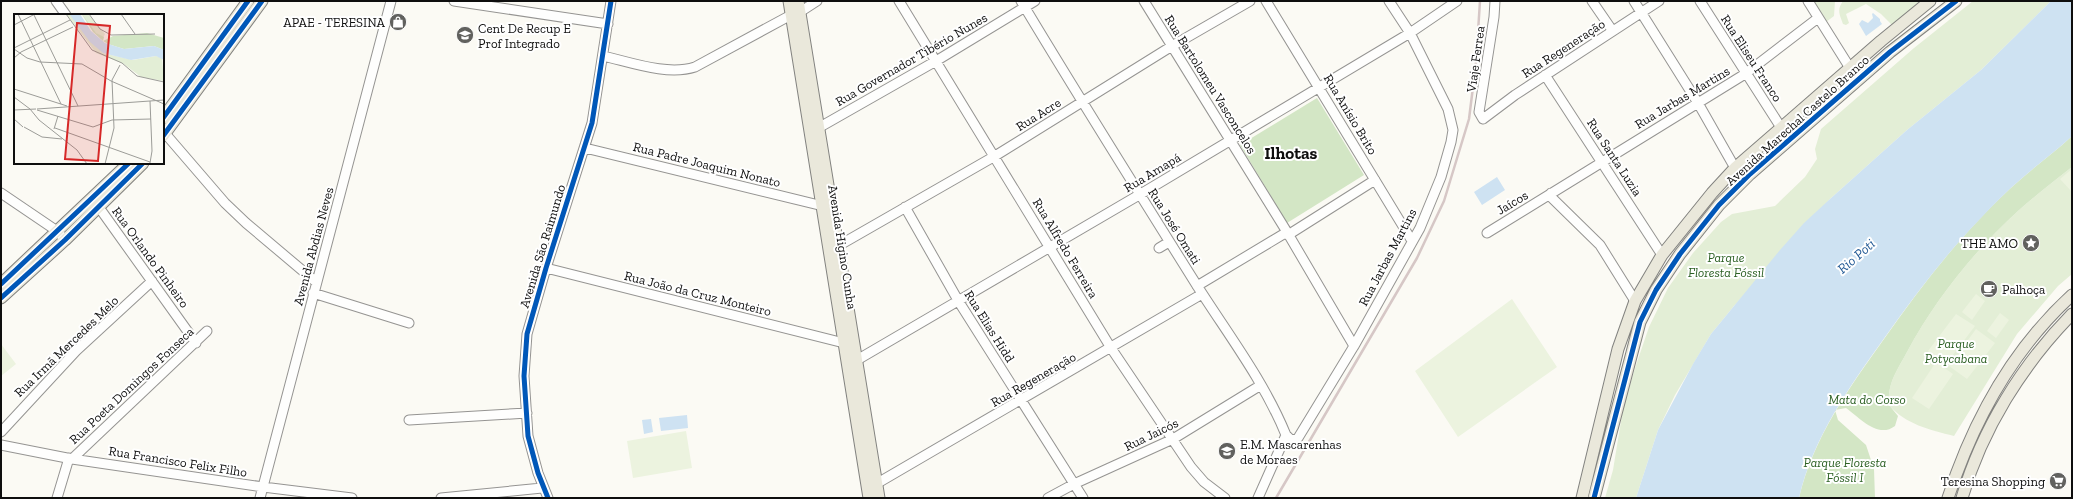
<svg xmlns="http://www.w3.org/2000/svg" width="2073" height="499" font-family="'Zilla Slab',serif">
<rect width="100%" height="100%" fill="#fbfaf4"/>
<path fill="#e3eed6" d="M1813,1H1835L1834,16L1826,22Z
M1843,1H1920L1892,25L1881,14L1866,4L1846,14L1849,23L1846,25L1843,24C1839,13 1837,10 1843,1Z
M1973,1H2051L1981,70L1907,130L1830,199L1734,306L1711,334L1675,395L1658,430L1636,498H1605L1613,470L1623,409L1635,368L1649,327L1668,288L1693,253L1721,222L1732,214L1775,206L1805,177L1817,159L1815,149L1821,129L1914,48Z
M2072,167V274L2058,286L2017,334L1954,436C1930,430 1905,424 1889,405C1887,383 1897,371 1907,352C1935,300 1974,251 2018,211C2035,196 2054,181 2072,167Z"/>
<path fill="#d3e6c5" d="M1317,98L1364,175L1287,223L1240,145Z
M2072,136V167C2054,181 2035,196 2018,211C1974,251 1935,300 1907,352C1897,371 1887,383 1889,405L1898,416L1895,426C1878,439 1860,418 1846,408L1835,410L1838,420L1866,445L1874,469L1875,498H1799C1813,438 1849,388 1884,339C1924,282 1968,225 2021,179C2038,164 2056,151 2072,136Z"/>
<path fill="#ecf3df" d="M2072,169V192L2060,179Z
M1976,294L1985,301L1972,320L1962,312Z
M1512,299L1557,367L1458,437L1415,371Z
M2000,313L2009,320L1996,338L1987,331Z
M1956,314L1975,326L1946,364L1928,351Z
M1976,329L1995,343L1967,379L1949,366Z
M1,344L16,364L1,376Z
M1936,362L1953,374L1929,409L1912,398Z
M686,431L692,468L633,478L627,441Z"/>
<path fill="#cee2f2" d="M2051,1H2072V136C2056,151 2038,164 2021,179C2007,191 1993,205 1980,219C1945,255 1915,295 1885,337C1850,386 1813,437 1799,498H1636L1658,430L1693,364L1711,334L1780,250L1804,223L1830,199L1907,130L1981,70Z
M1873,13L1880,19V21L1882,24L1866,36L1859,24L1862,20L1868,23L1873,18L1872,14Z
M1497,177L1505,190L1482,205L1474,192Z
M687,415L688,428L661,431L659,418Z
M651,419L653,432L644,434L642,420Z"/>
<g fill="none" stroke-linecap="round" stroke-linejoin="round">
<defs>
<path id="minor" d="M56,1L66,15
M454,1L608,24
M899,1L1111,348L1191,467L1204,482L1225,498
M1021,1C1078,96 1137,190 1196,284C1227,333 1264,381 1286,435L1258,498
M1144,1L1287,232L1354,346
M1266,1L1412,241
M1495,1L1494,17L1479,112L1483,119L1515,95L1659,1
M1592,1L1612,30
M1634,1L1698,103L1735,168
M1700,1L1782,129
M1808,1L1850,68
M800,12L817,1
M603,56C630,62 667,76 695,67L791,15
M1545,75L1662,255
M814,124L820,127L936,61L1035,1
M163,131L225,203L246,223L316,282
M585,148L823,206
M1,193L57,231L65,240
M1551,193V197L1600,245L1635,301
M98,206L196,343
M905,207L959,302L1083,498
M1487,233L1745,74L1818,18
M1288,235L1375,180
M838,246L995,156L1172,46L1250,1
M1159,248L1169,242
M546,268L844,343
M1197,286L1287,232
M313,293L409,323
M857,360L1139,195L1410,33L1457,1
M409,420L527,413
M1,432L76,351L152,281
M1286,435L1291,440L1298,438L1354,346L1420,228L1441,177L1451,142L1453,130L1448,109L1410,33L1389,1
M1,445L72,459L263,487L352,498
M72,459L207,331
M876,484L1202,294
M57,498L69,458
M260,498L391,1
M441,498L542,488
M548,498L538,473L528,436L524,376L527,334L546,268L592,123L611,1
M1048,498L1074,484L1173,439L1261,385"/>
<path id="major" d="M789,1L869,498
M798,1L879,498
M163,118L248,1
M163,136L262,1
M1,284L129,163
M1,298L65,240L143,163
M1582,498L1618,349L1635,301L1662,255L1712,193L1735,168L1881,41L1930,1
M1594,498L1640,322L1656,290L1680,254L1719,205L1750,174L1890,52L1956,1
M1948,498C1973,421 2012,350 2072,295
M1962,498C1982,429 2022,365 2072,314"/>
</defs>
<use href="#minor" stroke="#959492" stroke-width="11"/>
<use href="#major" stroke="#82827f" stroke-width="13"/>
<use href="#minor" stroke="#fefefd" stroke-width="9"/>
<use href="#major" stroke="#eae8db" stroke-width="11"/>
<path stroke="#d6c7c6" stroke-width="2.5" d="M1276,498L1417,258L1444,201L1469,119L1476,63L1480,1"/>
<defs>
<path id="cycleway" d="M163,118L248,1
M163,136L262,1
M1,284L129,163
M1,298L65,240L143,163
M548,498L538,473L528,436L524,376L527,334L546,268L592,123L611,1
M1594,498L1640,322L1656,290L1680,254L1719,205L1750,174L1890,52L1956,1"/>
</defs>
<use href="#cycleway" stroke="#fff" stroke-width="8"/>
<use href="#cycleway" stroke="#0057b8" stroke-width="5"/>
</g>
<defs>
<symbol id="shop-disc" viewBox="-11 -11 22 22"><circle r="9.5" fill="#61615e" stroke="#fff"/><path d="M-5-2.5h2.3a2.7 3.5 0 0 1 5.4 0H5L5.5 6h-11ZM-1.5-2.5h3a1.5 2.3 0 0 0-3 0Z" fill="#fff"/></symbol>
<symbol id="school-disc" viewBox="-11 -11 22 22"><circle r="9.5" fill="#61615e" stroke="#fff"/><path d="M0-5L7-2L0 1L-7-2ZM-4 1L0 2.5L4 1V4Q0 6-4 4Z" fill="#fff"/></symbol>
<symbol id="sight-disc" viewBox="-11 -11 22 22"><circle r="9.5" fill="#61615e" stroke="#fff"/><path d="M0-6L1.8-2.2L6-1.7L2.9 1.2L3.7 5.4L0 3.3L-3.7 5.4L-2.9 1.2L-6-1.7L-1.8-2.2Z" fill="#fff"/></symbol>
<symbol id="cafe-disc" viewBox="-11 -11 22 22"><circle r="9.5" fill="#61615e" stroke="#fff"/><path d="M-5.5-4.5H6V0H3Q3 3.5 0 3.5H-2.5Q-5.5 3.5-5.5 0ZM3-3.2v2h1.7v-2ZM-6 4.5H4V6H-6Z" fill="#fff"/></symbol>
<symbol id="supermarket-disc" viewBox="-11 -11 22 22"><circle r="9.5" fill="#61615e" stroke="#fff"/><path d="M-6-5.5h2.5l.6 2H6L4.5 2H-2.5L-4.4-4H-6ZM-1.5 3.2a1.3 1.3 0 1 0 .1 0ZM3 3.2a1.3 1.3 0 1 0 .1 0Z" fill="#fff"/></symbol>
</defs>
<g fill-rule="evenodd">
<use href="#shop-disc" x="388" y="12" width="20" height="20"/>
<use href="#school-disc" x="455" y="25" width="20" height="20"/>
<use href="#sight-disc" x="2021" y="233" width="20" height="20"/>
<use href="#cafe-disc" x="1979" y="279" width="20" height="20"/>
<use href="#school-disc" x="1217" y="441" width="20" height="20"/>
<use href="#supermarket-disc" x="2048" y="471" width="20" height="20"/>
</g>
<g text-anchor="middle" stroke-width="4" stroke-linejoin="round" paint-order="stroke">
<g font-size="13" fill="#0e0e0e" stroke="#fff" text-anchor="end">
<text x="385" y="27">APAE - TERESINA</text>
<text x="478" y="33" text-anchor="start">Cent De Recup E<tspan x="478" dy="15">Prof Integrado</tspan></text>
<text x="2018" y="248">THE AMO</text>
<text x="2002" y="294" text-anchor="start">Palhoça</text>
<text x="1240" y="449" text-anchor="start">E.M. Mascarenhas<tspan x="1240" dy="15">de Moraes</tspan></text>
<text x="2045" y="486">Teresina Shopping</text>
</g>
<g font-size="13" fill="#0e0e0e" stroke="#fff">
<text transform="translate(1563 48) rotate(-33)" y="5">Rua Regeneração</text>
<text transform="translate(1752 58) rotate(57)" y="5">Rua Eliseu Franco</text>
<text transform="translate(911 59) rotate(-30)" y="5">Rua Governador Tibério Nunes</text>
<text transform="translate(1475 59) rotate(-82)" y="5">Viaje Ferrea</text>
<text transform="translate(1211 84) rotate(58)" y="5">Rua Bartolomeu Vasconcelos</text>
<text transform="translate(1682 97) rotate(-31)" y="5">Rua Jarbas Martins</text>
<text transform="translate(1038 114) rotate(-32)" y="5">Rua Acre</text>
<text transform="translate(1351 114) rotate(59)" y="5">Rua Anísio Brito</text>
<text transform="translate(1797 120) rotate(-42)" y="5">Avenida Marechal Castelo Branco</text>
<text transform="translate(1615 157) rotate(57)" y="5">Rua Santa Luzia</text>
<text transform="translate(707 164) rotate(14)" y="5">Rua Padre Joaquim Nonato</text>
<text transform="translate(1152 172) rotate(-31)" y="5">Rua Amapá</text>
<text transform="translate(1512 202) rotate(-31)" y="5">Jaícos</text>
<text transform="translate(1175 226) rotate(58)" y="5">Rua José Omati</text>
<text transform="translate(313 246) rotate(-75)" y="5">Avenida Abdias Neves</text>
<text transform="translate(542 246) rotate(-73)" y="5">Avenida São Raimundo</text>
<text transform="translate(843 247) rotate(81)" y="5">Avenida Higino Cunha</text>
<text transform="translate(1066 248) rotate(59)" y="5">Rua Alfredo Ferreira</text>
<text transform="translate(151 257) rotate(54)" y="5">Rua Orlando Pinheiro</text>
<text transform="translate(1387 257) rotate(-62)" y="5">Rua Jarbas Martins</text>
<text transform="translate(698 293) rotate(14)" y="5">Rua João da Cruz Monteiro</text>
<text transform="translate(990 326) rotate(58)" y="5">Rua Elias Hidd</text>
<text transform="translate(66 346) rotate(-44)" y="5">Rua Irmã Mercedes Melo</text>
<text transform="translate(1033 379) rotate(-30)" y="5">Rua Regeneração</text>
<text transform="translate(131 385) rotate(-43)" y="5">Rua Poeta Domingos Fonseca</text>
<text transform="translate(1151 434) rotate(-26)" y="5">Rua Jaicós</text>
<text transform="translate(178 461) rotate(9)" y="5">Rua Francisco Felix Filho</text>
</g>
<g font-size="13" font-style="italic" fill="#2c6024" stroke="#fff">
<text x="1726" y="262">Parque<tspan x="1726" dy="15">Floresta Fóssil</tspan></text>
<text x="1956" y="348">Parque<tspan x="1956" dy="15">Potycabana</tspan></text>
<text x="1867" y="404">Mata do Corso</text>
<text x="1845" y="467">Parque Floresta<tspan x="1845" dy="15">Fóssil I</tspan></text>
</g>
<g font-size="14" font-style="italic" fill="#235a95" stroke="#fff">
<text transform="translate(1856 256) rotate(-41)" y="5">Rio Poti</text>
</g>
<g font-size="17" font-weight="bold" fill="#0e0e0e" stroke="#fff">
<text x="1291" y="159">Ilhotas</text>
</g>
</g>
<g transform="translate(14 14)">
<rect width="150" height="150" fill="#fbfaf4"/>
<path d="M56,0L89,39L119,46L142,42L148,44L150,67L127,63L110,50L82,39L53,1ZM74,0L91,20L89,24L79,17L68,1Z" fill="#e3eed6"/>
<path d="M68,0L82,19L90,23L89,27L99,22L133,19L150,24V36L140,32L110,35L94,30L89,27L79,18Z" fill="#d3e6c5"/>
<path d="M66,0L77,17L91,29L110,35L140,32L150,36V46L142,42L117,46L89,39L76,28L56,1Z" fill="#cee2f2"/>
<path fill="none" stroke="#9c9c98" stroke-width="1" d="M4,0L47,90M52,0L78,36L108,49M75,0L86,15L97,21L141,20M107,0L121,20M20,1L64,92M0,11L21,0M0,34L56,6M0,35L13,44L26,48L68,50L97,67L150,90M0,44L7,38L59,13M108,49L123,62L150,68M0,75L53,92M0,83L16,95M16,95L25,106L63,136L73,150M23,95L150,86M0,96L22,95M23,96L79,113L98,106L137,105M0,105L9,113M10,113L28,123L48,125M41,114L136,148M40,115L44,102M136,149L138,137L136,87M91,150L100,114L98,66L106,51"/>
<path fill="#d62828" fill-opacity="0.15" stroke="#d62828" stroke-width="2" d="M63,9L96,12L84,147L51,145Z"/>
<rect width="150" height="150" fill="none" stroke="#0e0e0e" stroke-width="2"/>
</g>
<rect width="2073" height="499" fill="none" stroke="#0e0e0e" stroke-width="4"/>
</svg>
